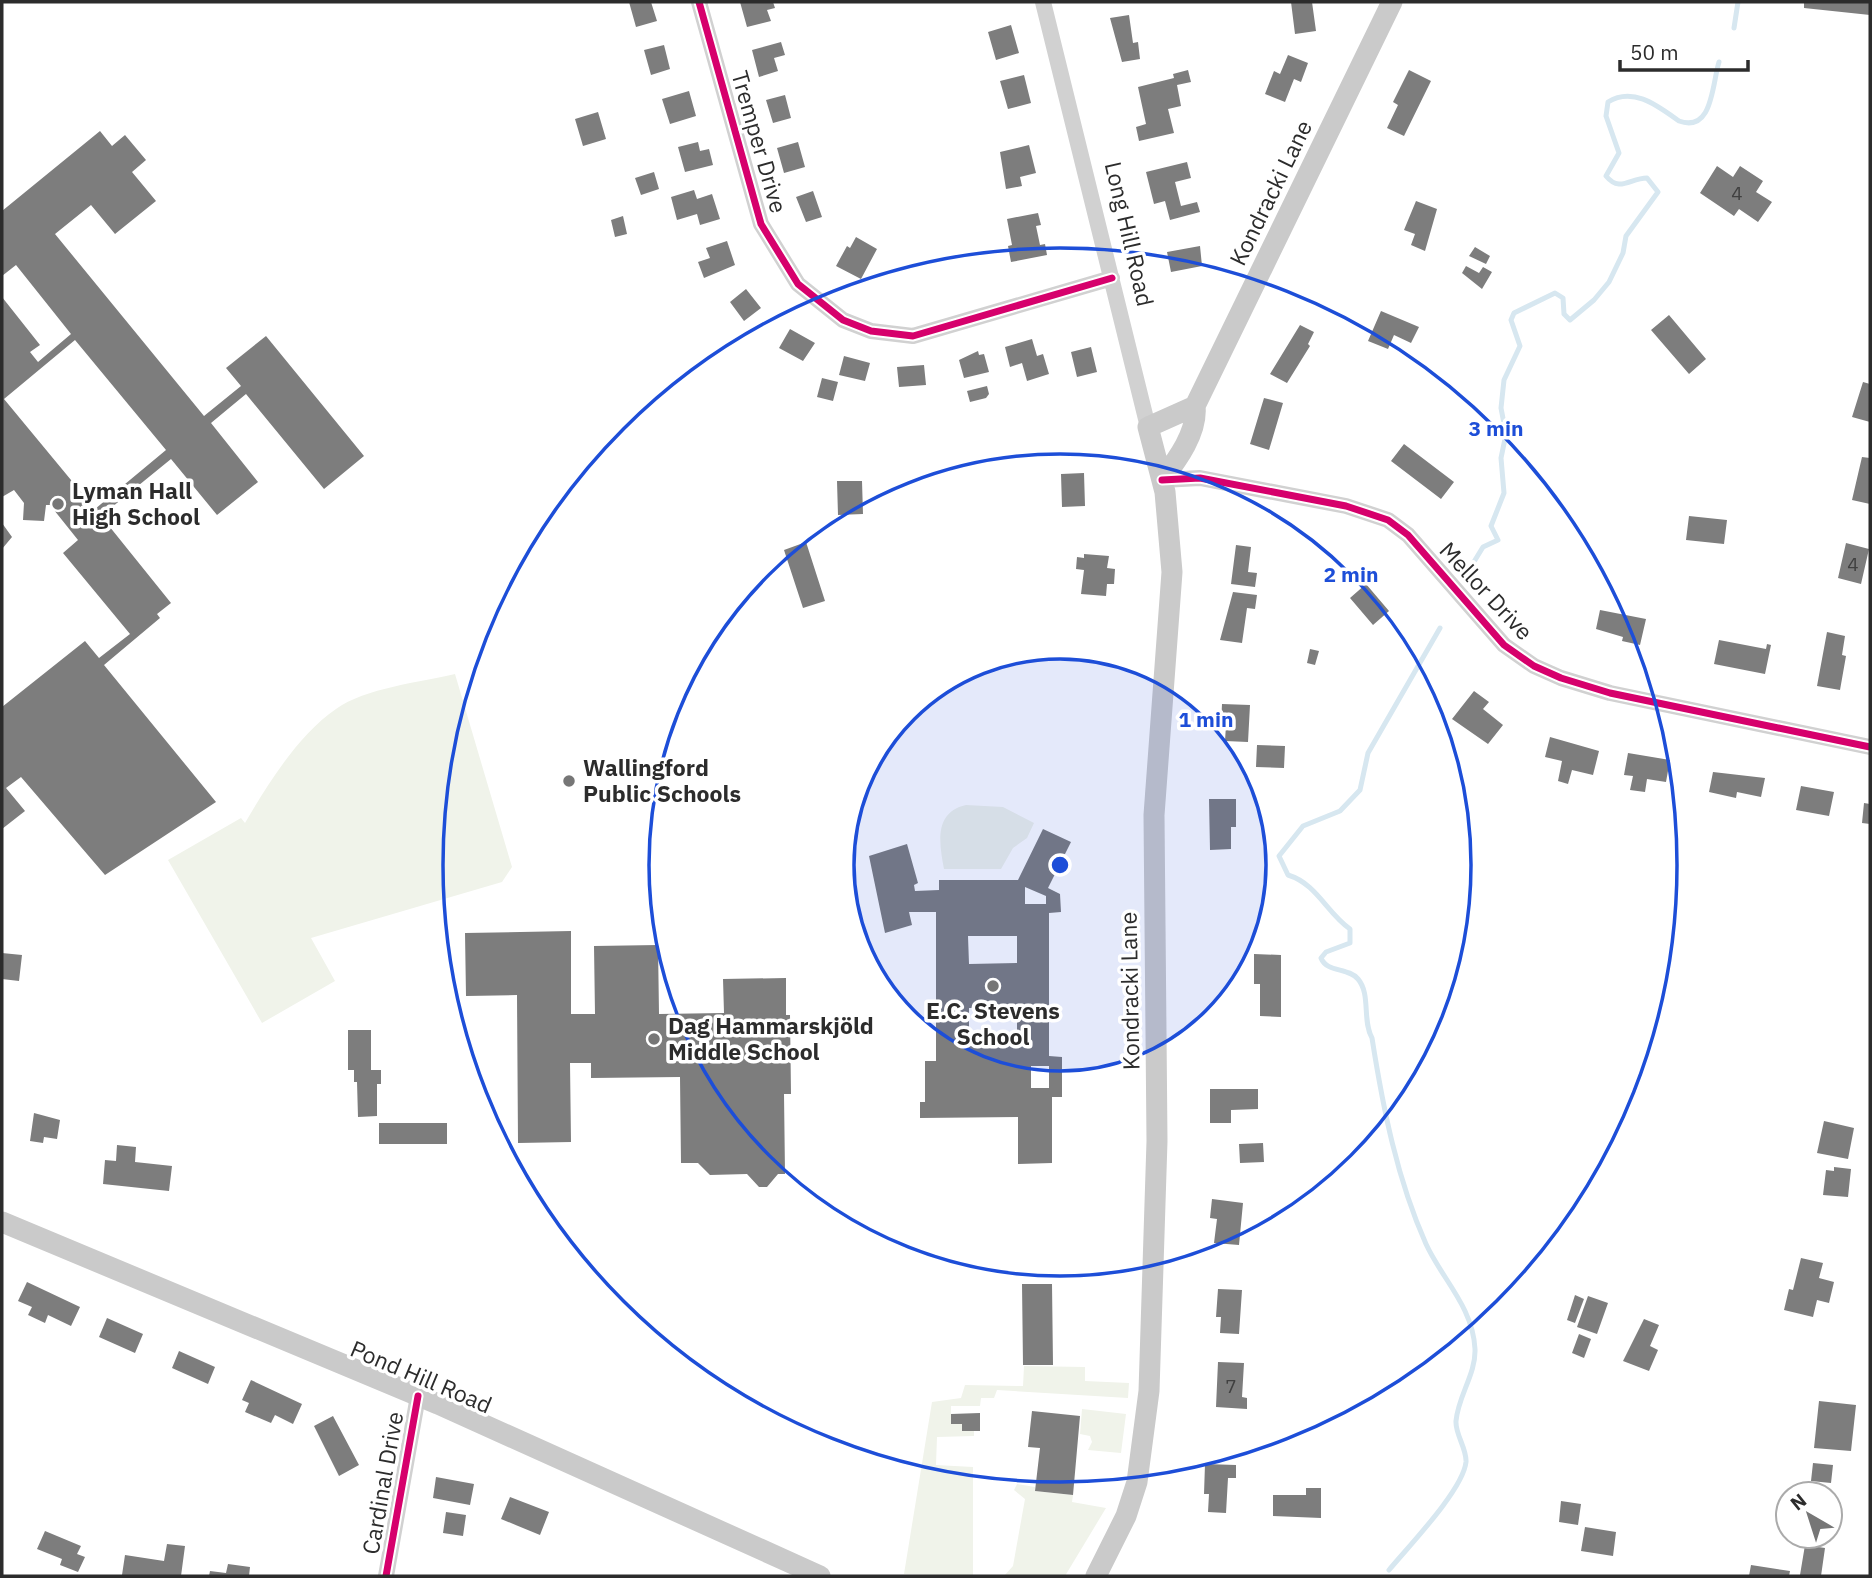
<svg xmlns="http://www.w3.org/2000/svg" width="1872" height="1578" font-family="'IBM Plex Sans',sans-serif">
<rect width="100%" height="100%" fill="#fff"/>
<path fill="#f0f3ea" d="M455,674L512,867L502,882L311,938L335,981L262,1023L168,860L241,818L245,823C267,785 299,734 336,709C365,688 421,682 455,674Z
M966,805L1003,807L1034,823L1027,838L1013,848L1001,869H944C939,843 934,812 966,805Z
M1024,1366L1085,1367V1381L1129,1383L1128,1398L997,1390L994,1398H981L980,1406H951V1424H962L963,1431H974V1436L937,1437L936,1465L973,1467V1575L980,1576L904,1574L932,1402L961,1398L965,1385L1023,1386Z
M1082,1409L1126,1414L1121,1453L1088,1450L1092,1442L1090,1436L1080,1434Z
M1017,1484L1035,1487V1491L1073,1495L1072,1502L1106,1508L1065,1576H1004L1013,1566L1025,1499L1014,1490Z"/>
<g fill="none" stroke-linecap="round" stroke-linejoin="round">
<path stroke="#d7e7f0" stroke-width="5" d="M1734,28L1738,2
M1472,565L1483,547L1498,540L1491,526L1504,493L1501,458L1506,434L1501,408L1504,380L1520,346L1511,320L1514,313L1555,293L1563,298L1564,314L1570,320L1594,300L1609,282L1623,253L1626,236L1658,192L1647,178C1630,178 1620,193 1606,176L1619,153L1606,116L1608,102C1633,86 1658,106 1679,121C1713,133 1712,84 1719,62
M1389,1570C1408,1547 1463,1490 1466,1462C1467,1449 1455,1434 1456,1421C1458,1396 1476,1374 1475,1349C1473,1307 1442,1279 1426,1244C1397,1179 1383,1108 1372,1038C1362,1021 1371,994 1358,979C1348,967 1327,973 1321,958L1326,952L1350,943V929C1326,912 1317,884 1288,875L1279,856L1303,826L1340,811L1360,790L1368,753L1440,628"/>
</g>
<path fill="#7d7d7d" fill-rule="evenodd" d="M629,2H651L657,21L636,27Z
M740,2H773L775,8L767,10L771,21L747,27Z
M1291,2H1312L1316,31L1295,34Z
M1804,2H1870V15L1804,8Z
M1129,15L1133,43L1138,42L1140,59L1122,62L1110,18Z
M1011,25L1019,53L996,60L988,32Z
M781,42L785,55L774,58L778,71L759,77L752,50Z
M664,45L670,69L651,75L644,50Z
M1288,55L1308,63L1301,82L1294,79L1285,102L1265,94L1274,71L1280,74Z
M1188,70L1191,82L1177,85L1181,106L1168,109L1174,133L1139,141L1136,127L1146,124L1138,87L1174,78L1173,74Z
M1409,70L1431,81L1404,136L1387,128L1398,105L1393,102Z
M1024,75L1031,103L1008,109L1000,81Z
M689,91L696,116L670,124L662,99Z
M785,95L791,118L773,123L766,100Z
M598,112L606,139L583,146L575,119Z
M100,131L112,146L125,135L146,160L132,172L156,201L115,234L91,205L55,234L204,416L241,386L226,368L266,336L364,456L324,489L246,394L211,423L258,482L217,515L171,459L101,516L171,603L157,614L160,618L104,665L216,802L105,875L21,777L6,788L25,811L2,829V707L85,641L99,658L130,634L63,553L78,540L50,505H46L44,521L23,520L24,503L14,490L2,497V297L40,345L30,352L38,362L71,334L16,265L2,276V211ZM75,340L166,450L95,509L4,399Z
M698,142L700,151L709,149L713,165L685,172L678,147Z
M798,142L805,167L784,173L777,148Z
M1029,145L1036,173L1020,177L1022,186L1006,189L1000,152Z
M1187,162L1191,178L1175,182L1181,206L1197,202L1200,212L1170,220L1165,201L1154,204L1146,172Z
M1717,166L1733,177L1740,166L1763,181L1756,192L1772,202L1758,222L1739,209L1734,216L1700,193Z
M654,172L659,189L641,195L635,178Z
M694,190L697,199L712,194L720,219L700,225L697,214L677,220L671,197Z
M813,191L822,217L806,222L796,197Z
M1416,201L1437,209L1425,251L1411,245L1415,234L1404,230Z
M1038,213L1041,225L1036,226L1040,245L1045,244L1047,255L1011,262L1008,246L1012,245L1007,219Z
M623,216L627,234L615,237L611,220Z
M856,237L877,249L861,279L836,266L847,246L850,248Z
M727,241L735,265L704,278L698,262L710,258L706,248Z
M1200,246L1202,266L1171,272L1167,252Z
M1475,247L1490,256L1486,264L1469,256Z
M1466,266L1479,273L1483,267L1492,272L1482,289L1462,273Z
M746,289L761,308L744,321L730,302Z
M1381,311L1419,327L1411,343L1394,335L1388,349L1368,341Z
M1669,315L1706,359L1689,374L1651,330Z
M1300,325L1314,332L1308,344L1310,346L1287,383L1270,374Z
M790,329L815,343L803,361L779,348Z
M1032,339L1037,356L1043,354L1049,374L1027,381L1022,363L1010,367L1005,347Z
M1091,347L1097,372L1077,377L1071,352Z
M978,351L979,355L984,354L989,372L964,378L959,360Z
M844,356L870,363L865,381L839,375Z
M924,365L926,385L899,387L897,367Z
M822,378L838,382L833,401L817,397Z
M1863,382L1870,384V422L1852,417Z
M987,386L989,394L986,398L970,402L967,391Z
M1264,398L1283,403L1269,450L1250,444Z
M1404,444L1454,482L1441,499L1391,461Z
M1862,457L1870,458V504L1852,500Z
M1084,473L1085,506L1062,507L1061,474Z
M837,481H862L863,514L838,515Z
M1689,516L1727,520L1724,544L1686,540Z
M2,523L12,537L2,549Z
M806,542L825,601L803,608L784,550Z
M1846,543L1869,549L1861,584L1838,578Z
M1236,545L1251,547L1248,572L1257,573L1255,587L1231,584Z
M1084,554L1109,556L1107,568L1115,569L1114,584H1107L1106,596L1081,594L1084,570L1076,569L1077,557L1084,558Z
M1366,584L1389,611L1373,625L1350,598Z
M1233,592L1257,595L1255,609L1247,608L1242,643L1220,640Z
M1600,610L1646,619L1640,645L1622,641L1623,637L1596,629Z
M1827,632L1845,636L1842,655L1846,656L1840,690L1817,686Z
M1719,640L1766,649L1767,644L1771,645L1765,674L1714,664Z
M1310,649L1319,651L1315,665L1307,663Z
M1474,691L1489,702L1483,709L1503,725L1488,744L1452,719Z
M1222,704L1250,705L1248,742L1225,741L1226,725H1221Z
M1550,737L1599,751L1593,775L1572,770L1568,784L1558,781L1562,761L1545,757Z
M1257,745L1285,746L1284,768L1256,767Z
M1628,753L1670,760L1666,782L1647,779L1645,792L1630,790L1633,776L1624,775Z
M1713,772L1765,778L1761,797L1737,792L1736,798L1709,792Z
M1801,786L1834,792L1829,816L1796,810Z
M1209,799H1236V827H1231V849L1210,850Z
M1864,803L1870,804V824L1862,823Z
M1043,829L1071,842L1048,888L1060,894L1061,912L1049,913V1056L1062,1057V1097H1052V1163L1018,1164V1117L920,1118V1102H925V1061H936V912H909L912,925L885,933L869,856L907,844L918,883L914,885L915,891L939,890V880H1018ZM1025,887L1046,896V904H1025ZM968,936H1017V963L969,964ZM969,1008H1017V1036H969ZM1031,1066H1049V1088H1031Z
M571,931V1014H595L594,946L658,945L659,1014L724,1013L723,979L786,978V1015H790L791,1094H784L785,1174H778L767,1187H759L747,1174L710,1175L698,1163H681L680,1077L591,1078V1063H570L571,1142L518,1143L517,995L466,996L465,933Z
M2,953L22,955L19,981L2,979Z
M1254,954L1281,955V1017L1260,1016V984H1254Z
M348,1030H371V1070H381V1084H377V1116L358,1117L357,1082H354V1070H348Z
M1210,1089H1258V1109L1231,1110V1123H1210Z
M34,1113L60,1120L57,1139L44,1137L43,1143L30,1141Z
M1824,1121L1854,1128L1848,1159L1817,1153Z
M379,1123H447V1144H379Z
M1263,1143L1264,1162L1240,1163L1239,1144Z
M117,1145L136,1147L135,1162L172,1166L169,1191L103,1184L105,1160L116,1161Z
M1834,1167L1851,1169L1848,1197L1823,1195L1826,1170L1834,1171Z
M1212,1199L1243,1203L1239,1245L1214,1243L1217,1219L1210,1218Z
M1801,1258L1823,1263L1819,1278L1834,1282L1829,1303L1817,1300L1813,1317L1784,1310L1789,1289L1793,1290Z
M27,1282L80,1307L71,1326L48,1315L45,1323L28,1315L32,1307L18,1301Z
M1022,1284H1052L1053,1365H1023Z
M1218,1289L1242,1290L1239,1334L1220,1333L1221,1317H1216Z
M1575,1295L1584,1299L1575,1323L1567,1320Z
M1588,1296L1608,1303L1597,1334L1577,1327Z
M107,1318L143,1334L135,1353L99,1337Z
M1644,1319L1659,1325L1650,1346L1658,1350L1649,1371L1623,1361Z
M1579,1334L1591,1339L1584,1358L1572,1353Z
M179,1351L215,1367L208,1384L172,1368Z
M1218,1362L1244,1363L1242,1397L1247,1398V1409L1216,1407Z
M251,1380L302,1404L293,1424L275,1415L271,1423L245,1412L249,1403L242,1400Z
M1819,1401L1856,1405L1851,1451L1814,1448Z
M1032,1411L1080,1416L1073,1495L1035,1491L1040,1448L1028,1447Z
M980,1413V1431H962V1424H951V1414Z
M333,1416L359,1465L339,1476L314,1426Z
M1813,1463L1833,1465L1831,1483L1811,1481Z
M1205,1464L1236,1465V1478H1228L1226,1513L1208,1512L1209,1494H1204Z
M436,1477L474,1484L470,1505L433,1498Z
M1306,1488H1321V1518L1273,1516V1495H1306Z
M510,1497L549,1512L540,1535L501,1519Z
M1561,1501L1581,1504L1578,1525L1559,1522Z
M446,1512L466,1515L463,1536L443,1533Z
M1585,1527L1616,1532L1613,1556L1581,1551Z
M45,1531L81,1546L77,1554L85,1557L78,1572L60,1565L62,1559L37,1549Z
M167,1544L185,1546L181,1576L122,1575L125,1555L164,1561Z
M1805,1545L1825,1548L1821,1576L1800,1575Z
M228,1564L250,1567L249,1576H209L210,1571L226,1573Z
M1751,1565L1790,1571L1789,1576H1749Z"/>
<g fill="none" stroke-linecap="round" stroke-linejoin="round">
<path stroke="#d1d1d1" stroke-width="16" d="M699,2L761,224L798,284L843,320L871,331L913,336L1112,278
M1043,2L1148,427
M1162,480L1200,478L1346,506L1388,520L1408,535L1504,645L1534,666L1561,678L1610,693L1870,747
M386,1576L418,1396"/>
<path stroke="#cacaca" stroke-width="21" d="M1162,480C1177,460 1198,432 1195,406L1392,2
M2,1222L438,1404L820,1576
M1096,1576L1126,1516L1137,1482L1149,1391L1157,1141L1154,815L1172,572L1165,492L1148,427L1195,406"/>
<defs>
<path id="cycleway" d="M699,2L761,224L798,284L843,320L871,331L913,336L1112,278
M1162,480L1200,478L1346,506L1388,520L1408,535L1504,645L1534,666L1561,678L1610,693L1870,747
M386,1576L418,1396"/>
</defs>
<use href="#cycleway" stroke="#fff" stroke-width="11"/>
<use href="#cycleway" stroke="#d6006c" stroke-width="7"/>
</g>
<circle cx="1060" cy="865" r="206" fill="#1d4ed8" fill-opacity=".12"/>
<g fill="none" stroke="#1d4ed8" stroke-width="3.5">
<circle cx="1060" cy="865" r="206"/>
<circle cx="1060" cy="865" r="411"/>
<circle cx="1060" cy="865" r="617"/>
</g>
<g fill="#767676" stroke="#fff" stroke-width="2.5">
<circle cx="58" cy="504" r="7"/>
<circle cx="569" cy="781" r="7"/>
<circle cx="993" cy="986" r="7"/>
<circle cx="654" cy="1039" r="7"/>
</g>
<g text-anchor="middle" stroke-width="7" stroke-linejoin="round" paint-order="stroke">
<g font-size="19" fill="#404040">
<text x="1737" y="200">4</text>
<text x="1853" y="571">4</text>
<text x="1231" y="1393">7</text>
</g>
<g font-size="23" fill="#2c2c2c" stroke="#fff">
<text transform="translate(759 142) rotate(74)" y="8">Tremper Drive</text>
<text transform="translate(1271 193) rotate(-64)" y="8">Kondracki Lane</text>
<text transform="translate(1129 234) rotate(77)" y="8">Long Hill Road</text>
<text transform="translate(1486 591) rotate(47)" y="8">Mellor Drive</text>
<text transform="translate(1130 991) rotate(-91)" y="8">Kondracki Lane</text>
<text transform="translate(421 1377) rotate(23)" y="8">Pond Hill Road</text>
<text transform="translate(383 1483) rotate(-80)" y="8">Cardinal Drive</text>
</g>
<g font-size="23" font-weight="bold" fill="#2c2c2c" stroke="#fff" text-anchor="start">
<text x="72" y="499">Lyman Hall<tspan x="72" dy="26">High School</tspan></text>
<text x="583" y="776">Wallingford<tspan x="583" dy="26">Public Schools</tspan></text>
<text x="993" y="1019" text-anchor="middle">E.C. Stevens<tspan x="993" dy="26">School</tspan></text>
<text x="668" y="1034">Dag Hammarskjöld<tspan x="668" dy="26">Middle School</tspan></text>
</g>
</g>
<circle cx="1060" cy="865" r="10" fill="#1d4ed8" stroke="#fff" stroke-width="3.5"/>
<g font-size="21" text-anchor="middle" font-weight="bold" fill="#1d4ed8" stroke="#fff" stroke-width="7" stroke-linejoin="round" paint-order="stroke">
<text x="1496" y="436">3 min</text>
<text x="1351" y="582">2 min</text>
<text x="1206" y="727">1 min</text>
</g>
<rect width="1872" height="1578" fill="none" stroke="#2c2c2c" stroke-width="7"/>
<g transform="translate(1809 1515) rotate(321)"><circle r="33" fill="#ffffff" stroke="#ababab" stroke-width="2"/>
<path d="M0-5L12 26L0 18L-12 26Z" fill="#767676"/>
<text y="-10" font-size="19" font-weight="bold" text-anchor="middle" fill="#2c2c2c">N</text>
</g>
<path d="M1620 60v10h128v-10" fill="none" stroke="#2c2c2c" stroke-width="3.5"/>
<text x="1630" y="60" font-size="21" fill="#2c2c2c" stroke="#ffffff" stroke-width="5" paint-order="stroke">50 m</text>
</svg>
